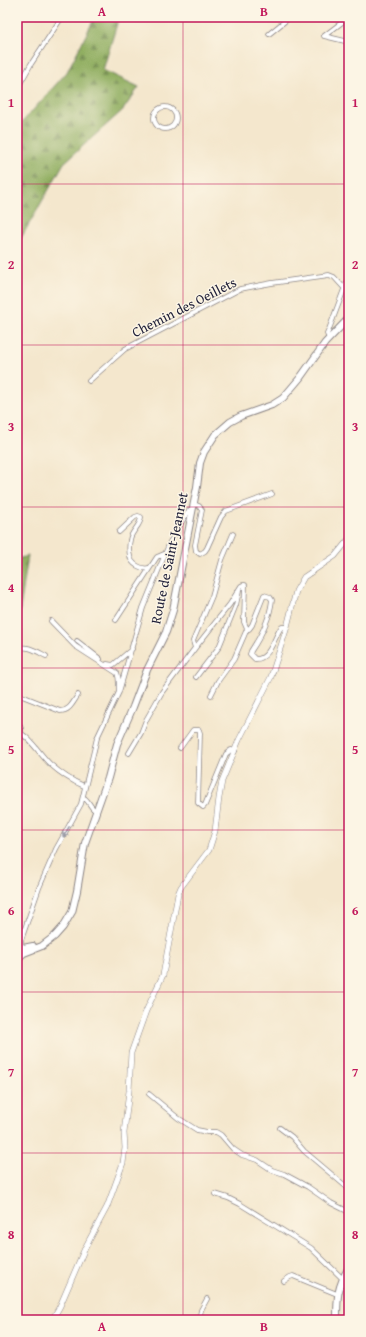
<svg xmlns="http://www.w3.org/2000/svg" width="366" height="1337" font-family="'Gentium Book Plus',serif">
<defs>
<pattern id="forest-firs" width="22" height="20" patternUnits="userSpaceOnUse"><rect width="22" height="20" fill="#90ae61"/><path d="M5 1l3.5 6h-7zM16 11l3.5 6h-7z" fill="#758d51"/></pattern>
</defs>
<rect width="100%" height="100%" fill="#fcf5e5"/>
<filter id="ink" filterUnits="userSpaceOnUse"><feTurbulence type="fractalNoise" baseFrequency=".025" numOctaves="2"/><feDisplacementMap in="SourceGraphic" scale="8" xChannelSelector="R" yChannelSelector="G"/><feConvolveMatrix kernelMatrix="1 2 1 2 8 2 1 2 1" color-interpolation-filters="sRGB"/></filter>
<filter id="wash" filterUnits="userSpaceOnUse"><feTurbulence type="fractalNoise" baseFrequency=".012" numOctaves="4" result="noise"/><feDisplacementMap in="SourceGraphic" scale="16" xChannelSelector="R" yChannelSelector="G"/><feGaussianBlur stdDeviation="0.9" result="paint"/><feColorMatrix in="noise" values="0 0 0 0 0 0 0 0 0 0 0 0 0 0 0 0 0 1.4 0 .05"/><feComposite in="paint" operator="in"/></filter>
<g filter="url(#wash)">
<rect width="100%" height="100%" fill="#f4e7cd"/>
<path fill="url(#forest-firs)" stroke="#59684e" d="M95,17H119L103,70L139,87L123,110L64,163L17,245V128L67,72Z
M28,556L19,616L17,615V559Z"/>
</g>
<g filter="url(#ink)">
<g fill="none" stroke-linecap="round" stroke-linejoin="round">
<defs>
<path id="minor" d="M349,17L324,36L349,42
M269,34L290,17
M17,89L31,64L62,17
M154 118a11 11 0 1 1 22 0a11 11 0 1 1-22 0Z
M329,338L327,334L328,332L349,276
M89,381L125,349L240,289L272,283L329,275L334,277L344,288
M194,504L199,506L202,510L195,545L196,551L200,554L205,551L207,548L221,517L226,511L272,494
M119,532L135,517L138,516L141,517C141,526 131,531 130,540C129,544 129,552 130,556C131,564 142,570 149,568
M116,620L157,557L164,554
M51,621L75,646L117,673C120,679 118,685 119,692
M77,641L100,659
M195,648L193,641L212,596L222,560L233,534
M17,649C26,644 38,652 46,656
M107,664L113,665L132,649
M196,677L219,647L236,605L239,591
M17,694L60,711C70,711 73,702 78,695
M211,695L218,681L234,659L247,629
M17,721L21,728V733
M17,732C28,734 41,756 50,764C60,773 72,781 84,786
M180,748L193,730H199L200,733L198,803L203,807L205,805L226,754L231,750L235,751
M129,753L141,733L146,720L162,692L195,648L230,604L241,586L243,585H245L244,622L247,629H249L252,625L264,595L270,597L272,600C270,618 261,636 251,651L250,654L255,659C269,660 274,639 280,629L282,627H287
M83,797C89,800 90,808 96,811
M24,949L21,944V940L39,888L56,849L81,804L97,738L119,692L143,608L170,542L187,513L190,510L193,509
M149,1094L178,1118L197,1130L207,1132H216L221,1135L233,1149L242,1155L257,1160L272,1170L284,1174L308,1187L331,1203L349,1212
M280,1128L292,1137L304,1151L349,1189
M215,1194L228,1198L240,1204L311,1248L342,1278
M284,1281L290,1277L293,1276L337,1294
M206,1320L200,1315L201,1310L207,1299"/>
<path id="tertiary" d="M52,1320L60,1306L85,1248L107,1207L123,1163L125,1148L124,1133L129,1091L131,1053L146,1011L163,975L178,894L181,887L209,850L215,831L219,798L222,781L239,740L271,677L287,627L296,591L304,577L335,556L349,539"/>
<path id="secondary" d="M17,954L23,948L33,946
M17,959L24,953L42,946L55,936L63,927L72,912L77,891L85,843L108,778L117,744L133,707L147,670L166,632L173,610L197,487L200,463L204,452L215,435L230,422L241,416L272,405L283,398L300,378L325,343L349,318
M337,1320C337,1297 337,1288 349,1267"/>
</defs>
<use href="#minor" stroke="#8b8484" stroke-width="5.5"/>
<use href="#tertiary" stroke="#8b8484" stroke-width="6"/>
<use href="#secondary" stroke="#8b8484" stroke-width="8"/>
<use href="#minor" stroke="#fff" stroke-width="4"/>
<use href="#tertiary" stroke="#fff" stroke-width="5"/>
<use href="#secondary" stroke="#fff" stroke-width="6"/>
</g>
<defs><path id="oneway-shaft" d="M-6 0H5M1.5-3L5.5 0L1.5 3" fill="none" stroke-width="1.6" stroke-linecap="round" stroke-linejoin="round"/></defs>
<use stroke="#9c9ca7" href="#oneway-shaft" transform="translate(66 832) rotate(120)"/>
</g>
<path fill="none" stroke="#c2185b" stroke-width="1" stroke-opacity="0.55" d="M183,17V1320M17,184H349M17,345H349M17,507H349M17,668H349M17,830H349M17,992H349M17,1153H349"/>
<g text-anchor="middle" stroke-width="3" stroke-linejoin="round" paint-order="stroke">
<g font-size="14" fill="#22223b" stroke="#fcf5e5">
<text transform="translate(184 307) rotate(-27)" y="5">Chemin des Oeillets</text>
<text transform="translate(169 558) rotate(-78)" y="5">Route de Saint-Jeannet</text>
</g>
</g>
<rect width="366" height="1337" fill="none" stroke="#fcf5e5" stroke-width="44"/>
<rect x="22" y="22" width="322" height="1293" fill="none" stroke="#c2185b" stroke-width="1.5"/>
<g font-size="13" text-anchor="middle" font-weight="bold" fill="#c2185b">
<text x="102" y="16">A</text>
<text x="264" y="16">B</text>
<text x="11" y="107">1</text>
<text x="355" y="107">1</text>
<text x="11" y="269">2</text>
<text x="355" y="269">2</text>
<text x="11" y="431">3</text>
<text x="355" y="431">3</text>
<text x="11" y="592">4</text>
<text x="355" y="592">4</text>
<text x="11" y="754">5</text>
<text x="355" y="754">5</text>
<text x="11" y="915">6</text>
<text x="355" y="915">6</text>
<text x="11" y="1077">7</text>
<text x="355" y="1077">7</text>
<text x="11" y="1239">8</text>
<text x="355" y="1239">8</text>
<text x="102" y="1331">A</text>
<text x="264" y="1331">B</text>
</g>
</svg>
